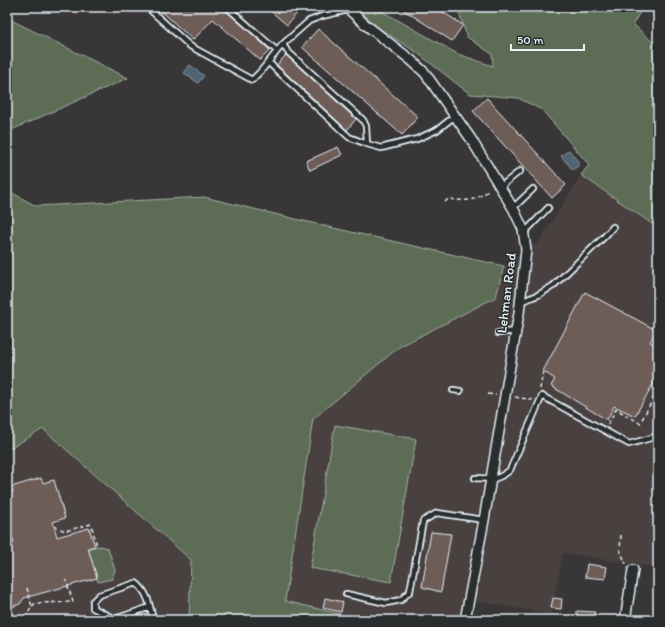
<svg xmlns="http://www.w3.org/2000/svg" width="665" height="627" font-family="Itim,sans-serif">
<rect width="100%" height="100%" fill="#383636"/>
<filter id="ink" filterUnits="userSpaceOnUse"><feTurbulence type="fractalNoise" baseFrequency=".025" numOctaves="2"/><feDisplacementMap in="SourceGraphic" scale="8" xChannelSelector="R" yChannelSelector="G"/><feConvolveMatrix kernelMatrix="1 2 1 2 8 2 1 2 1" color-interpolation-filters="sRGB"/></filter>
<g filter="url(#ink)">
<path fill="#484140" d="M581,175L658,228V568L563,553L551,614L468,600L465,620H365L285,601L313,419L399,347L496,297L504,266L539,242Z
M43,429L191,560L189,620H7V450Z"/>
<path fill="#5d6d55" stroke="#a2afa6" d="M356,7H372L387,14L458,54L493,66L492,54L467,37L457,7H643L633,24L658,47V228L581,175L589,165L542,110L518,98L470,94L416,52L377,27Z
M7,18L128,78L7,132Z
M7,190L36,206L204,197L329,227L504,266L496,297L399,347L313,419L285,601L365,620H189L191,560L43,429L7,450Z
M335,425L416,439L391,582L310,568Z
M100,546L108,548L115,570L112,579L98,582L88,548Z"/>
<path fill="#4f6473" stroke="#8c9ca8" d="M190,65L204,76L198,83L184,73Z
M569,150L580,164L573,170L561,156Z"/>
<path fill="#6e5c57" stroke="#e8f1f8" d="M157,7H223L225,10L270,50L260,60L213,19L193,40Z
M266,7H295L299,11L287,25Z
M399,7H435L463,25L452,41Z
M318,29L418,117L402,135L302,47Z
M286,55L356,119L347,130L277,65Z
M487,98L566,185L552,198L473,111Z
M338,147L342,155L310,170L306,161Z
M585,292L656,330L650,342L656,346L653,352L658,354V375L635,416L614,406L607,420L551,386L555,379L543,371Z
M41,478L43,483L54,480L65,518L53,522L57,537L89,528L95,546L88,548L97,578L24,598L20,604L7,608V545L14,543L7,517V494L13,492L11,487Z
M431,532L451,534L441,592L422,587Z
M587,564L607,567L605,579L585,577Z
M325,598L343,602L341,612L323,608Z
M553,598L562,599L561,609L551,608Z
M577,611L595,612L594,620H577Z"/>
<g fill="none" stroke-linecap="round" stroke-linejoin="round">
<defs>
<path id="lane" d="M147,7L190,46L252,80L261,71L283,44L309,21L322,16L348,10
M227,7L277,51
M283,44L287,51L363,120L366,126L367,144
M268,62L349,137L367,144L381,148L417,139L437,130L455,116
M500,187L520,171
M513,208L533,189
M524,233L548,208
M520,302L538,295L553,286L605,236L613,227
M498,333L516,331
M453,390L460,391
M475,478C491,479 497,481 510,470L542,396L629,444L658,436
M346,594L386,603L401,600L410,591L423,521L437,513L484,520
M115,619L150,607
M117,620L93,608V601L99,595L136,583C148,592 150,606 153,620"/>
<path id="street" d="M346,7L366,25L411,60L425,73L471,139L514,210L523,229L526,250L519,313L484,520L465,620
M625,620L633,570"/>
</defs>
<use href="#lane" stroke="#e8f1f8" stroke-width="8"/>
<use href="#street" stroke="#e8f1f8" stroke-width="12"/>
<path stroke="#e8f1f8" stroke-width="1.5" stroke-dasharray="4 3" stroke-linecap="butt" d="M445,202L448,199C470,201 471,202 490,190
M656,346L658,343
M540,389L543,371
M488,394L496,395
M515,397L533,400
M608,424L616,409L640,423L658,390
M54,526L65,531L91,524L97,546
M621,535L620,550L626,564
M27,588L32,607
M17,620C25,618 30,610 35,603L73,602L66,580"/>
<use href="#lane" stroke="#2a2d2e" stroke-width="4.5"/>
<use href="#street" stroke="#2a2d2e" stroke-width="9"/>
</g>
</g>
<g text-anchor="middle" stroke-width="3" stroke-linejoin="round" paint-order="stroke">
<g font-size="14" fill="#e8f1f8" stroke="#2a2d2e">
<text transform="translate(506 293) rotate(-83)" y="5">Lehman Road</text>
</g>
</g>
<rect width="665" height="627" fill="none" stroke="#2a2d2e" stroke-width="24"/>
<rect x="12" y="12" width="641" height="603" fill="none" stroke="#e8f1f8" stroke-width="1.5" filter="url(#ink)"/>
<path d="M511 44v6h73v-6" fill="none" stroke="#e8f1f8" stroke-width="2"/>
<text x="517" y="44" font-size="12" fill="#e8f1f8" stroke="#2a2d2e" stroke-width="3" paint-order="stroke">50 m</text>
</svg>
